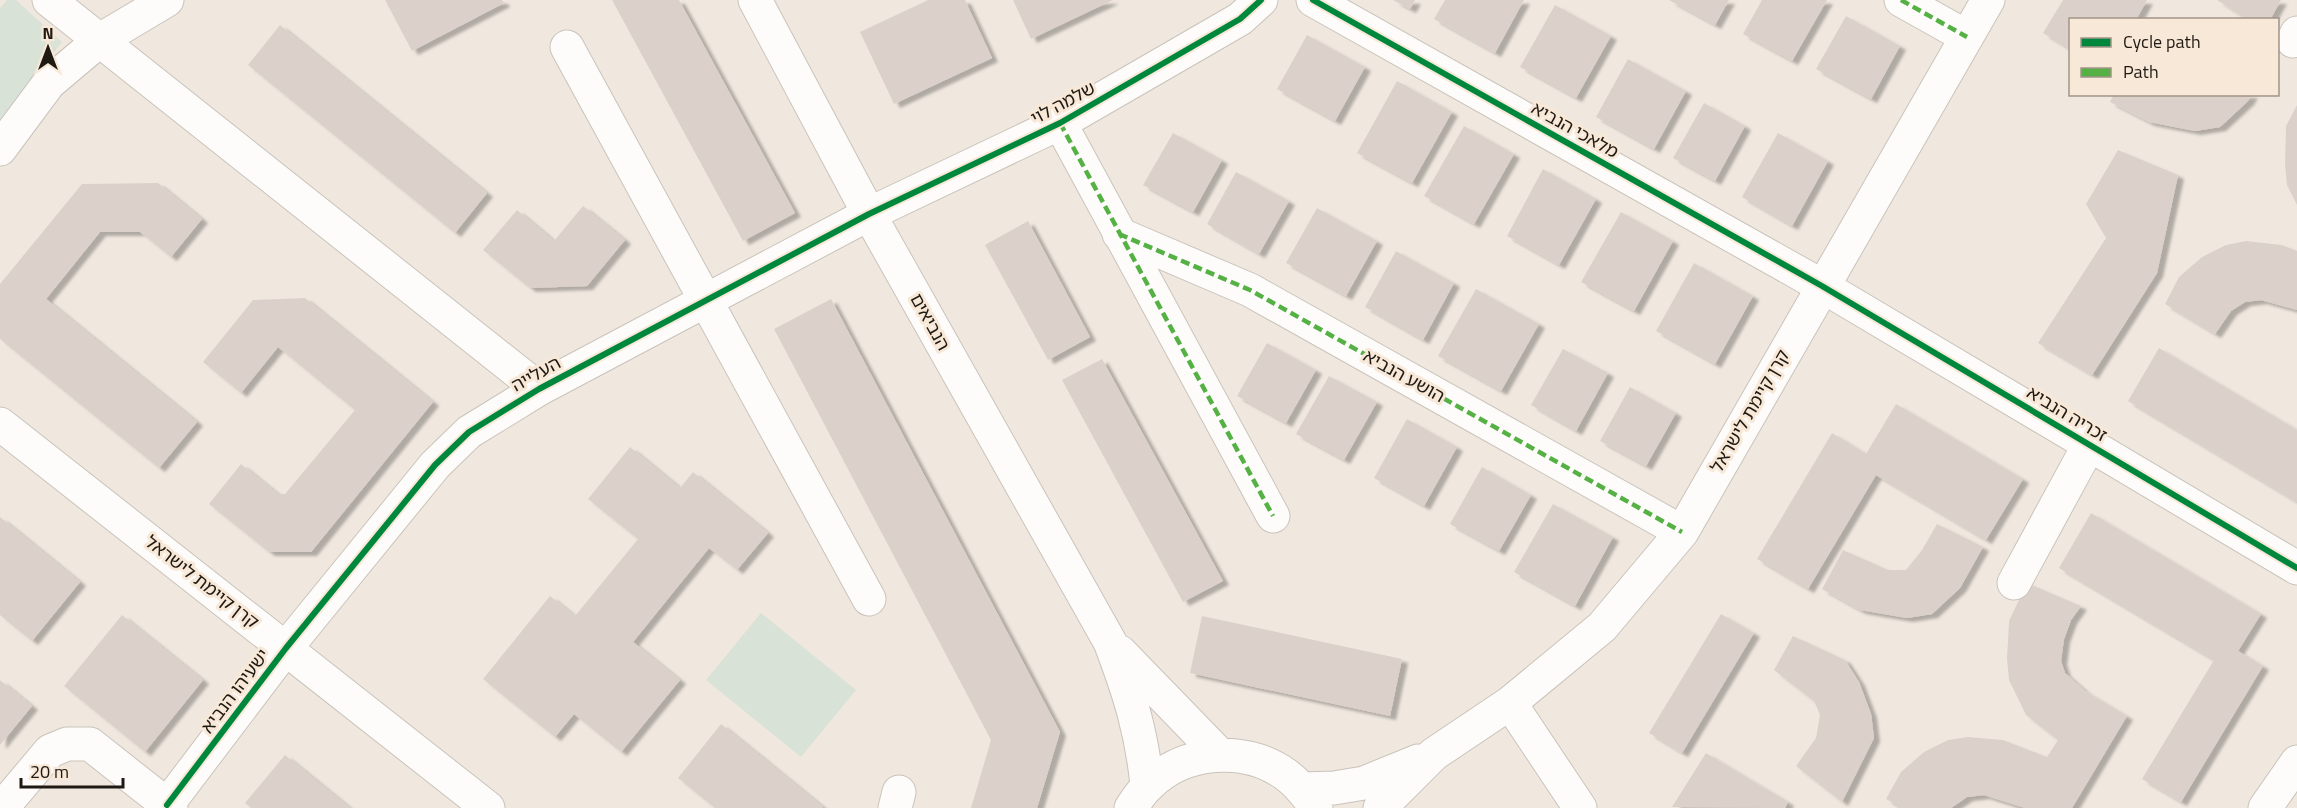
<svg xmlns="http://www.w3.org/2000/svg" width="2297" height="808" font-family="'Titillium Web','Noto Sans Hebrew',sans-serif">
<defs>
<filter id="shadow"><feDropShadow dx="6" dy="4" stdDeviation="1.5" flood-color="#0004"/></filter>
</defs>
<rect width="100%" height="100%" fill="#f0e8df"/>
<path fill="#d8e2d6" d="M7,0H16L62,42L0,121V8Z
M761,613L856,690L801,757L706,680Z"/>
<path fill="#dcd1ca" filter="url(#shadow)" d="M385,0H502L504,3L412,51Z
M612,0H679L795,213L743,241Z
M928,0H965L992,58L894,104L860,32Z
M1013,0H1113L1031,39Z
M1393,0H1415L1410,9Z
M1445,0H1524L1495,53L1434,19Z
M1669,0H1729L1715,25Z
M1762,0H1827L1792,61L1743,34Z
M2063,0H2147L2136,20H2070V49L2043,33Z
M2217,0H2281L2270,20H2249Z
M1555,5L1611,36L1576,98L1520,67Z
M1846,16L1900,46L1871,99L1816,69Z
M280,25L487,193L455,233L248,65Z
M1307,35L1365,67L1335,121L1277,89Z
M1628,59L1686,91L1654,149L1596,117Z
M1397,81L1452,112L1412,183L1357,153Z
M2114,94H2252L2248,101L2220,127L2195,131L2149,122L2110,102Z
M1704,103L1745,126L1715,181L1673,158Z
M2297,105V205L2287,185L2285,164L2286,126Z
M1464,126L1514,154L1474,224L1424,196Z
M1173,133L1222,160L1193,212L1143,185Z
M1778,133L1828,161L1792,226L1742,197Z
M2118,150L2178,175L2157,273L2092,375L2038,343L2106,238L2086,204Z
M1543,169L1596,199L1559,265L1507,236Z
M1236,172L1289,201L1259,254L1207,224Z
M158,183L202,219L171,257L140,232H100L46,299L197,422L159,468L0,339V284L82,184Z
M583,206L625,240L587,286L530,288L483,250L517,210L554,241Z
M1317,208L1377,241L1346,296L1286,263Z
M1621,212L1673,241L1634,311L1581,282Z
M1028,221L1090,337L1048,360L985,245Z
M2246,241L2282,245L2297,251V310L2261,300L2245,302L2231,311L2215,334L2165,304L2179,277L2202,257L2226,245Z
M1396,251L1454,283L1423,340L1365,307Z
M1694,263L1753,296L1715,364L1656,331Z
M1476,289L1539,324L1501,391L1438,356Z
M305,298L433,402L311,552H269L209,504L241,464L278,494H285L355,410L278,347L241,393L203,362L253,300Z
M831,299L1060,732L1037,808H971L991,740L774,329Z
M1267,343L1316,370L1286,423L1237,396Z
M2159,348L2297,430V502L2128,401Z
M1563,349L1608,373L1576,431L1531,405Z
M1102,359L1223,581L1183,602L1062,380Z
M1329,376L1377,402L1344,460L1296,434Z
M1630,387L1676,413L1646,466L1600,441Z
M1896,404L2023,479L1986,540L1876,475L1808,589L1757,559L1832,433L1866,454Z
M1407,419L1457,447L1424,506L1374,478Z
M630,447L680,488L693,472L768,533L737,570L709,548L633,642L680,680L621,752L574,714L555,737L483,679L550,596L575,616L638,539L588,499Z
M1482,467L1531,495L1499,551L1450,524Z
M1553,504L1613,537L1575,606L1514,572Z
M2091,513L2261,614L2238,651L2263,666L2181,802L2142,779L2214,660L2059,568Z
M0,517L80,582L32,641L0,615Z
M1937,524L1983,547L1960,588L1932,614L1907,618L1860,610L1822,589L1843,550L1888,570H1906L1922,550Z
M2027,583L2081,606L2071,620L2064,639L2061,661L2065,673L2085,691L2127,716L2072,808H2025L1984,795L1967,797L1951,808H1902L1886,799L1901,772L1924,752L1948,740L1968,737L2003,740L2047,757L2058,740L2026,715L2009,680L2007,659L2009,621Z
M1721,614L1754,633L1682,753L1649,733Z
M122,615L203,680L145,752L64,686Z
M1202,616L1402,659L1390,716L1190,673Z
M1793,636L1845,660L1859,682L1871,714L1874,738L1842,802L1796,766L1816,738L1820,715L1814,701L1774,670Z
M0,680L32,706L0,745Z
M721,724L823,807L822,808H715L678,778Z
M1706,753L1788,802L1785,808L1672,807Z
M285,755L350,808H251L245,803Z"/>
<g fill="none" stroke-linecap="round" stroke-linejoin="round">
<defs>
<path id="minor" d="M49,0L539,389
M755,0L869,214L1110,642C1129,692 1142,732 1147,786
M1313,0L1822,286L2297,568
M1901,0L1967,37
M2293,41L2297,33
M567,47L869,599
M1060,123L1273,516
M0,149L49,83L100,40L167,0
M1119,234L1250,290L1682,532
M0,424L488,808
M2014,583L2089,445
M1120,652L1219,754
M1510,703L1580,808
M1302,789L1334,788L1364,783L1418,761
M167,805L286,648L435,465L469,432L539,389L869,214L1060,123L1240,19L1261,0
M2,808L50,751L67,744H90L171,808
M895,808L899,792
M1131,808C1136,801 1141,792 1148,786C1183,750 1244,745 1285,774C1298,783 1307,795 1316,808
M1380,808L1434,754L1510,703L1602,627L1682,532L1988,0"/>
<path id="major" d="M2265,808L2297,762"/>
</defs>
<use href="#minor" stroke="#c9c3bb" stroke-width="35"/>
<use href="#major" stroke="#c9c3bb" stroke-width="35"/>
<use href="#minor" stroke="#fdfcfa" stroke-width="33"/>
<use href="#major" stroke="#fdfcfa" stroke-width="33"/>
<path stroke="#55b144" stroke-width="4.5" stroke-dasharray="9 4.5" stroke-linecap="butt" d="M1901,0L1967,37
M1060,123L1273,516
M1119,234L1250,290L1682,532"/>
<defs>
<path id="cycleway" d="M1313,0L1822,286L2297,568
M167,805L286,648L435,465L469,432L539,389L869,214L1060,123L1240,19L1261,0"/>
</defs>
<use href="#cycleway" stroke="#f8e8d7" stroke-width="10"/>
<use href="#cycleway" stroke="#00873e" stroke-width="6"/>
</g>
<g text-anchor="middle" stroke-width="6" stroke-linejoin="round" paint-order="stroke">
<g font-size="18" fill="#1f1913" stroke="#f8e8d7">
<text transform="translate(1063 103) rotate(-28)" y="6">שלמה לוי</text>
<text transform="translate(1575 130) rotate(29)" y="6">מלאכי הנביא</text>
<text transform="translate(930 322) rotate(61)" y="6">הנביאים</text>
<text transform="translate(536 374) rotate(-29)" y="6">העלייה</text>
<text transform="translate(1404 376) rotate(29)" y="6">הושע הנביא</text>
<text transform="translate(1750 411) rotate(-60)" y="6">קרן קיימת לישראל</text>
<text transform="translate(2067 414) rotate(31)" y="6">זכריה הנביא</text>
<text transform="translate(202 582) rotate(38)" y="6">קרן קיימת לישראל</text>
<text transform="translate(235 691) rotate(-53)" y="6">ישעיהו הנביא</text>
</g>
</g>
<rect x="2069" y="18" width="210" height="78" fill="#f8e8d7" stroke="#a19589" stroke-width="1.5"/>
<rect x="2081" y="38" width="30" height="9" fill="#00873e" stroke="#a19589" stroke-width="1.5"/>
<text x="2123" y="48" font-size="18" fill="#1f1913">Cycle path</text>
<rect x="2081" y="68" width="30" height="9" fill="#55b144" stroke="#a19589" stroke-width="1.5"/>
<text x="2123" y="78" font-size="18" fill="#1f1913">Path</text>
<g transform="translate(48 48)" stroke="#f8e8d7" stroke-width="4.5" paint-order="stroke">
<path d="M0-4.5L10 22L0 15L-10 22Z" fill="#1f1913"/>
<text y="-9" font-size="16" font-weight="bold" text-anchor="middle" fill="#1f1913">N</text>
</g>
<path d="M21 778v9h102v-9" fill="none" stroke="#1f1913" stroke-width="3"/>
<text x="30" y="778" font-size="18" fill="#1f1913" stroke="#f8e8d7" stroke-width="4.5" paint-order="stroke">20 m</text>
</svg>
